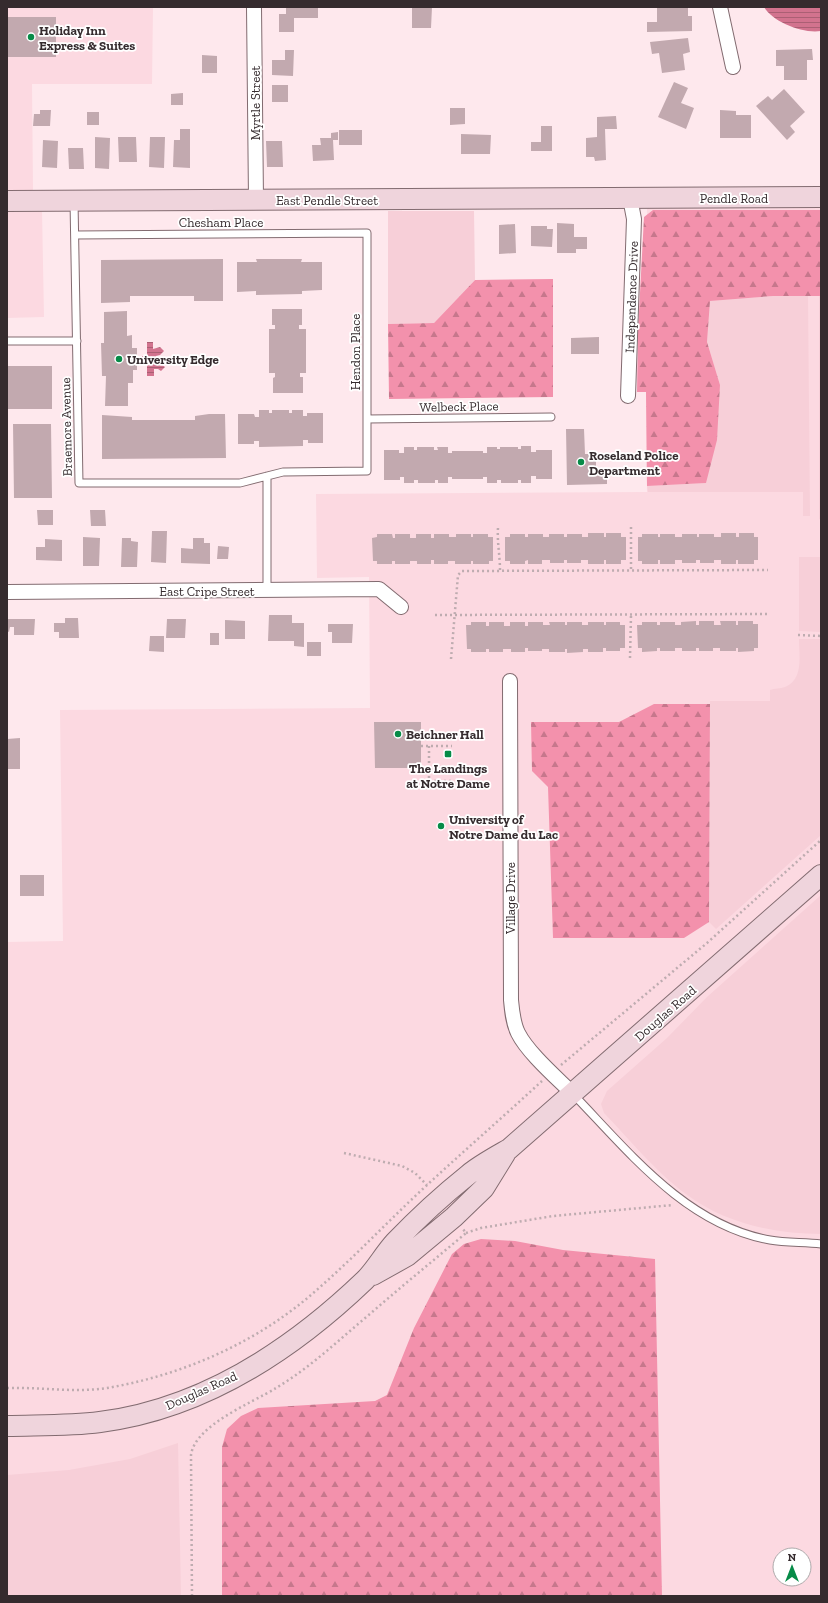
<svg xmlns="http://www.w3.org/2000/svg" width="828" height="1603" font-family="'Zilla Slab',serif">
<defs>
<pattern id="forest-firs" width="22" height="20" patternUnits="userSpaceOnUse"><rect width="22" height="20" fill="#f391ac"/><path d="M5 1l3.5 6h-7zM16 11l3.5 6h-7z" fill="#c6778c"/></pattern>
<pattern id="water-rules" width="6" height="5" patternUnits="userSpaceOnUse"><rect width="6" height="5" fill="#d2738e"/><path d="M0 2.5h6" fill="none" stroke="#ab5f74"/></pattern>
</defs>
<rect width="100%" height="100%" fill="#fee8ed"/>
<path fill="#fcd9e1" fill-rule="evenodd" d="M7,8H153L152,84H32L33,190H7Z
M647,205H821V1596H7V942L63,941L60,710L370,708L369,577L317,578L316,494L647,492L646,396ZM780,1555H804V1579H780Z
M7,209L42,210L44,317L7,318Z"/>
<path fill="#f7cfd8" d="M388,211H474L475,280L434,323L388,324Z
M773,296H808L810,516H803V492H648L647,486L706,483L720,385L707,342L710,301Z
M819,296H821V520L819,519Z
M799,557H821V632L799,631Z
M799,639H821V835L716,929L709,922L710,701H770V690C775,688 780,689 785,687C804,679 799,655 799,639Z
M821,895V1234C774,1234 724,1223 686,1194C657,1173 629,1139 604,1113L601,1104L607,1091L667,1038L707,997Z
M178,1443L181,1596H7V1475L69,1470L130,1459Z"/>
<path fill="url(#forest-firs)" d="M653,210H821V296H773L710,301L707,342L720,385L717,440L706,483L647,486L646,392H637L638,331L644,217Z
M553,279V397L389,399L388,324L434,323L475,280Z
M654,704H710L709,922L684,938H553L548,787L532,771L531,722H619Z
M481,1239L515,1241L563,1250L655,1259L662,1596H222V1447L227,1429L241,1416L258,1408L375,1401L387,1395L414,1328L452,1254L464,1244Z"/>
<path fill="url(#water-rules)" d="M764,7H821V31C803,34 773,22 764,7Z
M147,342H153V349L160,347L164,351L160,355L156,356L155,362L160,363L165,367L161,371L158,369H154V376H147V363H142V356H147Z"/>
<path fill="#c2a9af" d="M286,7H318V18H294V32H279V14H286Z
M412,7H432L431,28H412Z
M657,7H688V16H692V31L647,32V22H657Z
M7,17H56V57H7Z
M688,38L690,52L683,54L685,70L662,73L659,53L652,54L650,42Z
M812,49L813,60H807V80H784V66H776V50Z
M285,50H294L293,76L272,75V60H285Z
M202,55L217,56V73H202Z
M674,82L688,88L681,103L694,108L686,129L658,117Z
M272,85H288V102H272Z
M784,89L805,112L790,126L795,132L787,140L756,106L768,96L772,100Z
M183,93V105H171V94Z
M450,108H465V124L450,125Z
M40,110H51L50,126H33L34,114H40Z
M720,110L736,111V115H751V138H720Z
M87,112H99V125H87Z
M616,116L617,129H605L606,160L595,161L594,157H586V138L597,137V117Z
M541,126H552V151H531V142H541Z
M180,129H190V168L173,167L174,140H180Z
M339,130H362V145H339Z
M338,132V140H333L334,160L313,161L312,145H321L320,138H331V133Z
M461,134L491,135L490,154H461Z
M95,137L110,138L109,169L95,168Z
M118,137H136L137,162H119Z
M150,137H165L164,168L149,167Z
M43,140L58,141L57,168L42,167Z
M266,141H282L283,167H267Z
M68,148H83L84,169H69Z
M557,223L574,224V237H587V249H576V253H557Z
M515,224L516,253L499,254V225Z
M531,226H547V229H553L552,247L531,246Z
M223,259V301H194V296H130V302L101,303V260Z
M256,259H302L301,262H322V290L302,291V294L256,295V291L237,292V262H257Z
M272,309H302V325H299V329H306V373H300V377H303V393H273V378L275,377V373H269V329H275V325H272Z
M127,311V336L132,335V348H137V370H133V383H128V406H105L106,376H102L101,343H104V312Z
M599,337V354H571V338Z
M7,366H52V409H7Z
M259,410H269V413H272V410H289V413H292V410H303V416H307V413H323V443H308V440H303V446L259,447V441H254V444H238V414H254L255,417H259Z
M209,414H225L226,458L102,459V415L132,417V420H195V416Z
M13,424H51L52,498H14Z
M566,429H584L585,454H596V470L607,469V484L567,485Z
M521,446H531V452H536V450H552V479H536V476H531V483H521V480H518V483H501V480H497V483H487V477H483V479H452V477H448V483H438V480H435V483H418V480H414V483H404V477H400V480H384V450H399V453H404V447H414V450H417V447H434V450H438L437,447H448V453H452V451H483V453H487V447H497V449H500V447H518V449H521Z
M37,510H53V525H38Z
M90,510H105L106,526H91Z
M152,531H167L166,563L151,562Z
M588,533H604V537H606V533H621V537H626V560H621V564H606V560H604V564H588V560H581V563H567V560H564V563H550V560H542V564H528V560L525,561V564H510V561H505V537H510V534H525V537H528V534H543V537H549V534H564V537H567V534H582V537H588Z
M721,533H736V537H739V533H754V537H758V560H754V564H738V560H736V564H721V560H714V563H700V560H696V563H682V560H675V564H660V560H658V564H642V561H638V537H642V534H658V537H660V534H675V537H682V534H697V537H699V534H714V537H721Z
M377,534H392L393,538H395V534H410V538H416V534H431V538H434V534H449V537H456V534H471V537H473V534H488V537H493V561H489V564H473V561H471V564H455V561H448V564H434V560H431V564H417V561H410V564H395V561H392V564H377V561H373L372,538L377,537Z
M83,537L100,538L99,566H83Z
M122,538H131V541L138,542L137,567H121Z
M193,538H204V543H210V564L181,563V548L193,549Z
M45,539L62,540V561L36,560V547H45Z
M218,546L229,547L228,559H217Z
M269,615H292V623H304V647L294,646V641H268Z
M65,618H78L79,638H59V632H54V623H65Z
M7,619H35L34,635H14V627H10L9,632L7,631Z
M167,619H186L185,638H166Z
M225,620L245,621V639H225Z
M696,621V625H699V621H714V625H721L720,621H736V625H738V621H753V624H758V648H754V651L738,652V648H736V651H720V648H713V651H699V648H696V651H682V648H675V651H660V648H657V651L642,652V648H638L637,625H642V622H657V625H660V622H675V625H681V622Z
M471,622H486V626H489V622H504V626H510V622H525V626H528V622H543V625H550L549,622H565V625H567V622H582V625H588V622H604V625H606V622H620V625H625V648H620V651H606V648H603V652H588V649H583V652L567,653V649H565V652H549V649H542V651H528V648H525V652H511V649H503V652H489V649H486V652H471V649H467L466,625H471Z
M328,624H353L352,643H332V632H328Z
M210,633H219V645H210Z
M150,636H164V652L149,651Z
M307,642H321V656H307Z
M374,722H421V768H375Z
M20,738V769H7V739Z
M20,875H44V896H20Z"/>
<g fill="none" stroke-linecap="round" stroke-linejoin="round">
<defs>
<path id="lane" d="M74,201L79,483H240L283,472L367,471V233L75,235
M7,341H77
M367,419L551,417
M267,476V590
M573,1094C629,1152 686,1225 770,1240C786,1243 804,1242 821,1244"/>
<path id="street" d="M254,7L256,200
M720,7L733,67
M628,396L634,219L630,198
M7,592L379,589L401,607
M510,681L511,1000C512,1011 513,1023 518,1033C528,1053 557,1078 573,1094"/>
<path id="secondary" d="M7,201L821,197
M373,1275L407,1256L454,1217L484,1188L505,1154
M7,1426C38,1425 70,1426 100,1422C202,1409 292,1350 365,1280C376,1269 384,1254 395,1242C417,1219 443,1195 468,1175C480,1165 495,1157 509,1149L821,875"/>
</defs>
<use href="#lane" stroke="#826b70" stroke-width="9"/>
<use href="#street" stroke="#826b70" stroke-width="16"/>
<use href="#secondary" stroke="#826b70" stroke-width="22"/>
<path stroke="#beacb0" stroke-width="2.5" stroke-dasharray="2 3" stroke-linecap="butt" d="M631,527V570
M498,528C497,542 500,556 500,570
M435,615L768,614
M798,635L821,636
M630,658L631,615
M451,659L458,575L462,571L768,570
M421,746H452
M429,746V781H452
M561,1065L707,943L821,840
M344,1153L402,1166L415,1173L427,1185
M466,1233L481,1228L553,1216L673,1205
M7,1388C40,1387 74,1393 107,1388C178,1376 249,1346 305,1300C348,1264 386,1223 427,1185C465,1150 504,1116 542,1081
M192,1596L191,1455C195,1425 252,1403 276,1388C311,1367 340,1339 371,1313C402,1286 434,1260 466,1233L463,1229"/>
<use href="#lane" stroke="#fff" stroke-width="7"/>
<use href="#street" stroke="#fff" stroke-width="14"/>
<use href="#secondary" stroke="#efd4dc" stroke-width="20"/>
</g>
<g fill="#078b48" stroke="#fff" stroke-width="1.5">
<circle cx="31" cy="37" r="4"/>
<circle cx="119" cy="359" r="4"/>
<circle cx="581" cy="462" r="4"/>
<circle cx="398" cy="734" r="4"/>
<rect x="444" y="750" width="8" height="8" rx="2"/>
<circle cx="441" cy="826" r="4"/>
</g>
<g text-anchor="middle" stroke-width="3.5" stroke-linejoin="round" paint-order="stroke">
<g font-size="13" font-weight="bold" fill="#352b2e" stroke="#fff" text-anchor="start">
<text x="39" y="35">Holiday Inn<tspan x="39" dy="15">Express &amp; Suites</tspan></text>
<text x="127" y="364">University Edge</text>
<text x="589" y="460">Roseland Police<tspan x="589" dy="15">Department</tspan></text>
<text x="406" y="739">Beichner Hall</text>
<text x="448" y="773" text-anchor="middle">The Landings<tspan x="448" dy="15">at Notre Dame</tspan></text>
<text x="449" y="824">University of<tspan x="449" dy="15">Notre Dame du Lac</tspan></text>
</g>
<g font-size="13" fill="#352b2e" stroke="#fff">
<text transform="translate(255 103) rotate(-90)" y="5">Myrtle Street</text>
<text x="734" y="203">Pendle Road</text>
<text x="327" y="205">East Pendle Street</text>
<text x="221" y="227">Chesham Place</text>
<text transform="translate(631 297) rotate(-88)" y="5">Independence Drive</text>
<text transform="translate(355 352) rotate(-90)" y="5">Hendon Place</text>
<text transform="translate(459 406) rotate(-1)" y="5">Welbeck Place</text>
<text transform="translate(66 427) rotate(-91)" y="5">Braemore Avenue</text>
<text x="207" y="596">East Cripe Street</text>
<text transform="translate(510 898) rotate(-90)" y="5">Village Drive</text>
<text transform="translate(665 1013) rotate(-41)" y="5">Douglas Road</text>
<text transform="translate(201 1390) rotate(-24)" y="5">Douglas Road</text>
</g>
</g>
<rect width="828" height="1603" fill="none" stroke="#352b2e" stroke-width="16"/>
<g transform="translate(792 1567)"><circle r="19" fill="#ffffff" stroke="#aeaaab"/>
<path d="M0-3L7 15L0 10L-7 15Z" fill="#078b48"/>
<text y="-6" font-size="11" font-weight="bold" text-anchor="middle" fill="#352b2e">N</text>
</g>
</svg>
